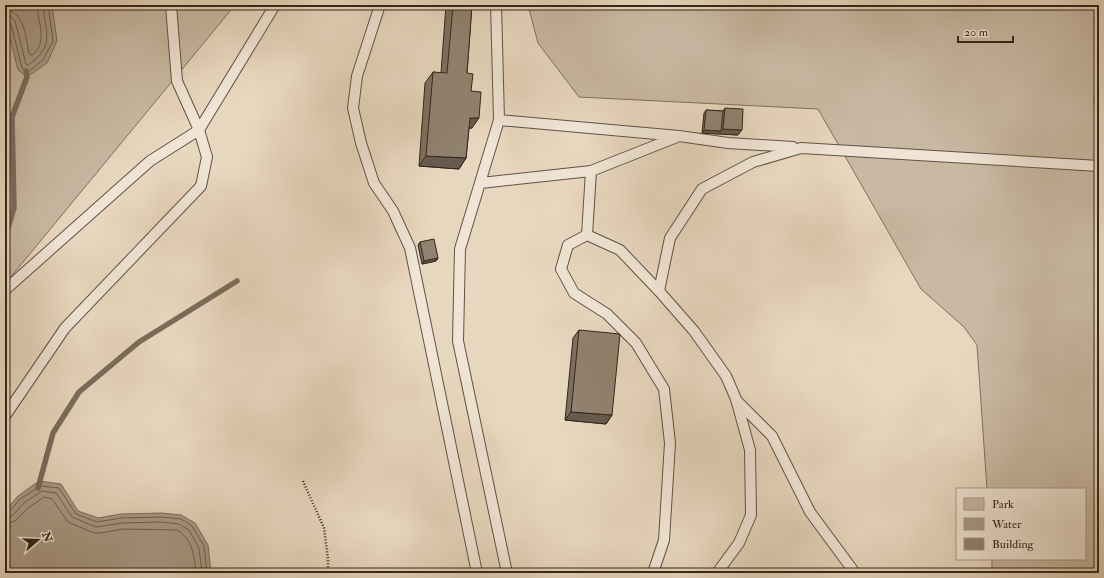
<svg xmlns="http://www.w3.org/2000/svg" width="1104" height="578" font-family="'IM FELL Double Pica',serif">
<rect width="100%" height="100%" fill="#e8d7bf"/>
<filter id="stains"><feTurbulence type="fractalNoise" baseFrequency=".005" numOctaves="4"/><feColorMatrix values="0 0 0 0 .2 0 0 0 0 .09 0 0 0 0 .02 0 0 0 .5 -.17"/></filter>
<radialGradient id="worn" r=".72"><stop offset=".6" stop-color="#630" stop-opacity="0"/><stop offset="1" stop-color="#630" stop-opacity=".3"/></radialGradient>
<path fill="#c9b9a3" stroke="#7e705f" d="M5,5H235L5,284Z
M528,5H1099V93L1093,99L1099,105V573H992V559H1085V489H987L977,345L964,327L921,289L818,109L579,97L538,43Z"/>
<path fill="#aa9b87" stroke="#7a6c5c" d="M5,5H52L57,41L47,63L27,77L18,70L5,18Z
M39,481L61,484L78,511L98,518L121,514L162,513L181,515L195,523L208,545L211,573H5V511L18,496Z"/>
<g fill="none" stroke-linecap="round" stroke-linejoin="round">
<path stroke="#6e6051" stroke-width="1" d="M5,10C25,11 26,39 29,54L32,55C48,44 38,21 37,5
M5,16L11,17L15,21L26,64L28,65C56,46 45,32 43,5
M5,21H8L11,24L22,68L28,72L43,60L53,41L48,5
M5,513L9,512L20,499L41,486L59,488L76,514L97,522L121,518L162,517L181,519L192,526L204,546L207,573
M5,518L12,516L24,503L42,491L56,493L72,517L96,527L122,523L161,522L179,524L189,530L199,548L202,573
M5,524L15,521L28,508L44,497L52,499L68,522L94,533H100L123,529L177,530C193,539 194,556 196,573"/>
<path stroke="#7a6c5c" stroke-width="5.5" d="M5,230L8,228L14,208L12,117L27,77L26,71
M38,488L53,433L79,392L139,342L237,281"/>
<defs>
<path id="service" d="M380,5L357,76L353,108L361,143L374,183L393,211L410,248L477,573
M496,5L499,120L460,249L458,341L507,573
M499,120L679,136L728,143L793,147
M481,183L591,171L677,137
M587,235L591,171
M5,290L150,161L199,130L275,5
M659,291L670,238L702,189L753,162L801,148L1099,166
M736,400L772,436L810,512L855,573
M5,416L65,328L201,186L207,157L199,130L177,81L171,5
M653,573L664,540L670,443L664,389L636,343L607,314L574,293L561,269L568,245L587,235L620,250L659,291L694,331L726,376L736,399L750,450L751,515L739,543L717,573"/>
</defs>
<use href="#service" stroke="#605244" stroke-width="12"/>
<path stroke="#32261b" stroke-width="2.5" stroke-dasharray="1 2" stroke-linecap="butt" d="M303,481L324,528L328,559V573"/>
<use href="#service" stroke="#f0e5d5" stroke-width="10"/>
</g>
<path fill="#7d7060" stroke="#32261b" d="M446,5H472L467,73L471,91L472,128H469L466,158L459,169L419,166L425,83L433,72L441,73Z
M725,108L738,135L702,133L704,113L706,110L723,111Z
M420,242L438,258L436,261L422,264L418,245Z
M579,330L612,415L606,424L565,420L573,338Z"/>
<path fill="#665b4e" stroke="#32261b" d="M470,118H479L472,128H462Z
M723,129L742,130L738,135L702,133L704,130L721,131Z
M426,156L466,158L459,169L419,166Z
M438,258L436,261L422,264L424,261Z
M571,412L612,415L606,424L565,420Z"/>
<path fill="#918270" stroke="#32261b" d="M453,5H472L467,73L473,74L471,91L481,92L479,118H470L466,158L426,156L433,72L447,73Z
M725,108L743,109L742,130L723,129Z
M706,110L723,111L721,131L704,130Z
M434,239L438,258L424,261L420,242Z
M579,330L620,334L612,415L571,412Z"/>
<rect width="1104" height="578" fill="none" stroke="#e8d7bf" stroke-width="20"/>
<rect x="6" y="6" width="1092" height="566" fill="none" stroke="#32261b" stroke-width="2"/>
<rect x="10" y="10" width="1084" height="558" fill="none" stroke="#32261b"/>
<rect x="956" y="488" width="130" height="72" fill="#f0e5d5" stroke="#a4998b"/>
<rect x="964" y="498" width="20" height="12" fill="#c9b9a3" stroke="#a4998b"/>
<text x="992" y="508" font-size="12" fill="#32261b">Park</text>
<rect x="964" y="518" width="20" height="12" fill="#aa9b87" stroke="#a4998b"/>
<text x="992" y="528" font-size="12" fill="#32261b">Water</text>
<rect x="964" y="538" width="20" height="12" fill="#918270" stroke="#a4998b"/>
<text x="992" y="548" font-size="12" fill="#32261b">Building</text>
<g transform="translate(38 540) rotate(71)" stroke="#f0e5d5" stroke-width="3" paint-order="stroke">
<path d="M0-3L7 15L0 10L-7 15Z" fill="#32261b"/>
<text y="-6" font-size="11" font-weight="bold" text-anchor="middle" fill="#32261b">N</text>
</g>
<path d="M958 36v6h55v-6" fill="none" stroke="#32261b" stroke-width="2"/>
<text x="964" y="36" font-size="12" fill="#32261b" stroke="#f0e5d5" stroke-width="3" paint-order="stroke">20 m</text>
<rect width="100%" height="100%" filter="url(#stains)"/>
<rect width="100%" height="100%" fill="url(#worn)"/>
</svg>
